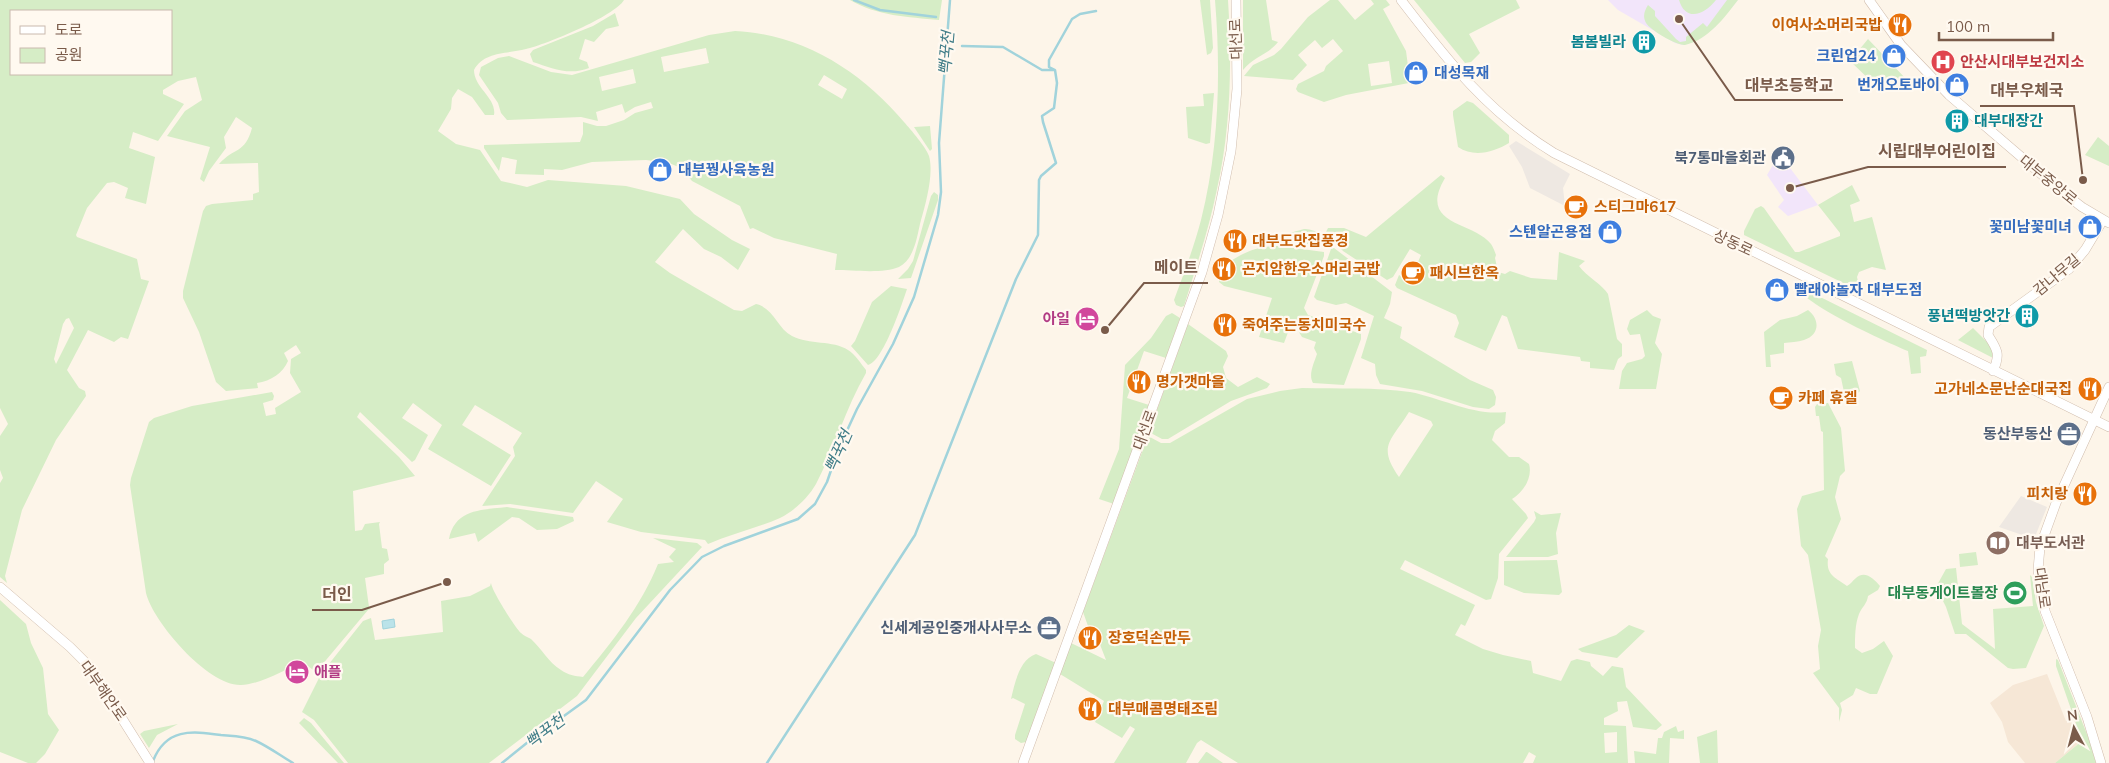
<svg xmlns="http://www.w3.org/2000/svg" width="2109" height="763" font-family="Mulish,'Noto Sans KR',sans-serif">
<rect width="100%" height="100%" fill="#fdf5e9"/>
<path fill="#f6e7d6" d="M2047,674L2066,721L2074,718L2082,741L2055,763H2025L2008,742L2002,722L1990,703L2013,685Z"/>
<path fill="#eee8e2" d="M1516,141L1570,174L1563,188L1565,206L1530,188L1522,167L1509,146Z
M2021,496L2047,507L2034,539L1999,527Z"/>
<path fill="#f2e5fa" d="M1608,0H1738L1713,29L1693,42L1683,45L1675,43L1618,10Z
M1777,158L1784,167L1787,164L1818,205L1788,216L1778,207L1784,200L1767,175Z"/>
<path fill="#d6edc6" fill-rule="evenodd" d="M0,0H624C615,16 545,45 526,49C508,54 484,51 474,70C474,88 497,98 494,115H485L472,97L458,89L452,98L451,109L438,131L456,144L480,150L501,181L527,187L548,180L626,186L680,199L694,214L732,240L750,249L738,270L721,257L704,249L683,229L655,262L670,273L734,310L742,311L756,304C774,308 777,328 792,336C809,345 833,340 848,350C855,354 861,364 866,370V373C845,409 835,448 816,484C808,498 794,511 780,518C757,528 731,534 708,544L705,540L641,532L607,522L623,499L596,481L573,513L510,504L482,506L515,456L513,447L522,433L475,405L462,425L511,455L491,486L428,449L442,425L413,403L402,418L428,435L415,460L412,462L360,412L357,417L399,457L415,476L353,491L355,531L362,530L365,524L380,522L379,524L382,548L387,549L389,560L384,564V574L365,578L369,607L371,609L368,610L316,672L301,661C288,670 257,685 241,685C208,686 153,622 146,593L130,485L131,478L149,422L154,418L192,406L272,392L274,396L273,400L263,403L266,416L276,414L275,408L301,392L290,373L291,359L301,353L296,345L284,353L288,361C283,373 271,381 257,383L258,388L226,391L216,382L199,332L183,298V291L203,211L206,206L212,204L253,200V194L259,192L258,163L219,164C234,147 245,154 252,128L236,117L224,137L226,148L209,171L204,182L200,179L210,147L167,136L185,111L202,100L196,77L178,81L163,90V94L184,104L158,141L133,132L129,148L155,157L146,204L125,198L128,188L114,182L107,183L87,208L76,235L77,237L137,259L141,279L149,281L128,339L121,337L114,342L88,330L67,370L79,388L85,391L86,396L56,440L22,510L5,576L7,583L0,577V483L3,478L0,470V436L8,424L0,408ZM11,11H171V74H11ZM69,318L74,328L56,364L54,359L63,324L66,319Z
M850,0H942L939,20C908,17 877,16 850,0Z
M1200,0H1210L1213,48L1211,53L1207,55Z
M1215,0H1228C1232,63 1231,127 1217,189C1209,229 1196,267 1184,306L1181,307L1176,305L1174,300C1184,273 1194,247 1201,220C1219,148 1221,73 1215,0Z
M1243,0H1266L1272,40L1278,42C1268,55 1254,56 1243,70Z
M1330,0H1338L1355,20L1374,4L1371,0H1386L1390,5L1383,9L1406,51L1408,66L1414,82L1346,95L1324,102L1298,92L1296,89L1298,84L1324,71L1326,66L1343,51L1333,39L1322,48L1315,40L1298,55L1307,65L1293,80L1244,76L1253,65L1274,55L1281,49L1308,17ZM1389,61L1392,83L1371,86L1368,64Z
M1414,0H1516L1520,8L1469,34L1480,53L1471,62L1465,63Z
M1679,0H1716C1705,14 1686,23 1679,0Z
M1727,0H1738C1725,17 1708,40 1685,45C1677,46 1650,30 1646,23C1642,16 1645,10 1648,5L1655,11V16L1676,39L1680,42L1686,41V37L1703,23L1707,27Z
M615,13L619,26L606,29L594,42L585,39L579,59L587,62L589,68C569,76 551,68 533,62L530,54L533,50L593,26Z
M735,31C803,34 862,72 904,122C911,130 926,147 929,156C934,173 926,203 921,220C917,235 915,259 899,267C883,274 853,270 835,270L837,254L774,238L753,228L750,229L740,206L692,181L681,168L669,163L646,160L592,162L562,170L544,169V175L515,174L517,160L502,157L499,171L484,148V145L580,142L583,134V122L597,126H606L624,120L635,113L653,108L651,102L635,107L625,113L622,104L596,112L598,121L581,117L507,120L501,113L498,103L479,75L481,67L498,58L509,56L551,72L572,75L709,35ZM706,48L709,63L664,72L661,57ZM633,69L636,83L602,91L599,77ZM824,75L847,89L842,99L818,85Z
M1868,39L1907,80L1874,84L1850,61Z
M1214,93L1210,143L1206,144L1188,138L1186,107L1204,106L1203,94Z
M1467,101L1473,103L1509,135V143C1494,152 1474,158 1458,147L1453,115V111Z
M930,126L932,149L930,151L914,127Z
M2098,137L2109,146V166L2085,155Z
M1441,175L1445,178C1417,226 1473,221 1491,244C1493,247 1495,252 1496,255L1495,258L1498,272L1505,274L1510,271L1531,278L1557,280L1559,252L1585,261L1579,266C1587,277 1603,285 1608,294L1617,339L1622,344V356L1618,359L1614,370L1590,368V362L1581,361L1580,357L1518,349L1507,317L1502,315L1486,351L1454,337L1459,323L1456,315L1397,288L1395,285L1399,275L1412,283L1423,265L1418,262L1421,255L1410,249L1393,277L1387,280L1343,251L1326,232L1328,228H1344L1366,237Z
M1852,185L1860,201L1850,205L1854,222L1872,217L1886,270L1872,267L1859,272L1857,277L1860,291L1744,235V231L1755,209L1761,206L1764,208L1795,252H1799L1840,236V233L1818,205Z
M934,192L938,195V200L911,278L898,279L908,269L913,261L931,196Z
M1304,229C1313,229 1325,234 1326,244L1320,246L1276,241V237L1279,236Z
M1279,246L1324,252V256L1304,308L1308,315L1361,334V339L1344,385L1313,383C1308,375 1314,363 1317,354L1314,348L1316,342L1302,337L1297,329L1290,327L1284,343L1259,337L1272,298L1224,286L1219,282L1220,276L1233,268L1229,262C1246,251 1259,246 1279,246Z
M1334,248L1392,292L1390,304L1384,318L1402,327L1400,338L1470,380L1493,390L1496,397L1495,405L1489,409L1473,407L1422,391L1380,384L1376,375L1375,364L1361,358L1374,316L1346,303L1336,305L1317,300L1314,297L1331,249Z
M1796,285L1927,350L1926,356L1920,357L1921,373L1911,374L1908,351C1888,343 1800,303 1796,285Z
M891,286L907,289C902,304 883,362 868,365L851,346L855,341L872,302Z
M1647,310L1653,316L1661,319L1655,343L1662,354L1656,389H1619L1622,371L1627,363L1642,359L1645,356L1640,334L1630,335L1627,329L1630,320Z
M1808,310C1820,319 1820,335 1804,340C1798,342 1790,342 1784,343V353L1770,355L1771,367H1766L1764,332L1780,320L1797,316Z
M1172,313L1180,318L1166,358L1144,351L1127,398L1149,405L1114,504L1099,499L1119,449L1125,365L1151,338L1166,316Z
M1188,324L1226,351L1228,356L1223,367L1226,378L1238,387L1257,377L1270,384L1267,388L1231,401L1168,439H1162L1149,432Z
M1973,328L1992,347L1995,353L1993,358L1958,340Z
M1852,361L1860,391L1856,395L1837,398L1836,396L1841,395L1844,392L1841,378L1836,375L1834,364Z
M1302,388C1338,389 1375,387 1410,392C1442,398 1473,416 1506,412L1505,423L1495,431L1492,440L1509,457H1519L1529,464C1533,477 1523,493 1512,499L1526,514L1528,518L1499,554L1498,578L1491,599L1486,600L1405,560L1400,569L1475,605L1465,626L1461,624L1455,635L1483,649L1503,655L1531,661L1533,673L1561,681L1571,661L1577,659L1590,662L1591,666L1603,676L1612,666L1623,668L1626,687L1662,725L1656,730L1633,727L1627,701L1617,702L1618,711L1604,718V725L1626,726L1628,763H1533L1536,756L1529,752L1523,763H1238L1201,740L1197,743L1186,763H1114L1135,729L1130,726L1122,738L1095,722L1104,701L1060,674L1071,643L1106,660L1099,642L1091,638L1095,630L1088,626L1083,612L1148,436L1161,443H1170L1247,399L1280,391ZM1409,412L1431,421L1433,425L1399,477C1377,446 1391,441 1409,412ZM1617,732V752L1605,753L1604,733Z
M1828,403L1841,428L1845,471L1840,476L1835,497L1841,519L1825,556L1828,559C1826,575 1835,577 1847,586C1851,584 1852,581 1856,578C1865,570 1874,579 1880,586L1878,590L1868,596C1867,604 1862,607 1859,614C1855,624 1855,637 1855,648L1862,653L1873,649L1884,641L1893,656L1877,694H1870L1856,688L1853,695L1840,703L1842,710L1839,722V708L1813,673L1820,669L1818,646L1821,630L1808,555L1801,546L1797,509L1802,496L1824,490L1823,432L1821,431L1819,416H1816L1815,407L1817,404Z
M507,507L573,517L574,521L557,529L537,530L519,518L512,517L478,542L475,533L449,539C455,509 481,510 507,507Z
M1534,511L1541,515L1561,513L1556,533L1558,554L1548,557H1506L1534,522L1536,518Z
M653,538L697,543L702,547L636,618L577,696L489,763H348L314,720L302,712L321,674L363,621L371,618L375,640L443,632L441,601L470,596L490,586L491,583C492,591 514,626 521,633C524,636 528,637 531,639C542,649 548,662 561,670C568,675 575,676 583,677C612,642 641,606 658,564L674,562L669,557L676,549Z
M1976,552L1978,565L1960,567L1959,554Z
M1557,560L1562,592L1559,595L1524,593L1504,585V561Z
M1956,568L1962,624L1995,649L1993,609L2033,606L2030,575L2032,577L2036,602L2044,626L2026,668L2013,669L2008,668L1966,634H1955L1946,607L1936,587L1946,569Z
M0,600L26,624L31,643L43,668L48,714L59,730L45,754L36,763H28L0,752Z
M1629,625L1645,631L1617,658L1582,652L1578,649L1616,635Z
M1036,654L1056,663L1026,742L1021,743L1015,739V735L1025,704L1013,698L1011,699C1015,683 1019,660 1036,654Z
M2056,659L2058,660L2090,742L2096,763H2055L2082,741L2056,666Z
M304,718L311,723L344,763H338L299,723Z
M178,724L157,735L149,748L140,734L144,731Z
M1676,726L1678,732L1684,730V739L1670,738L1669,763H1635L1634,751L1656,754L1658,738H1662L1664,732Z
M1717,730L1718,763H1700L1697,737Z
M1206,752H1207L1223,763H1198Z"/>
<path fill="#bbe3e9" stroke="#a1d3db" d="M394,619L395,627L383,629L382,621Z"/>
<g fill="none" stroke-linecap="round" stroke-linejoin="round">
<path stroke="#a1d3db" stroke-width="2.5" d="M854,0L880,10L936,17
M962,46L1003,47L1042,70H1054
M153,761C166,728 191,731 221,735C233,736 245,736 256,741C269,747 281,756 293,763
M502,763L528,742L586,700L670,590L702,557L724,546L798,519L815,504L827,482L838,450L857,409L893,344L914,297L938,215L941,192L939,143L950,0
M767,763L915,535L1016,279L1038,235L1039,180L1041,176L1056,163L1043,122L1042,116L1054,108L1057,83L1055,70L1049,67V60L1072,19L1080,14L1096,11"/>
<defs>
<path id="minor" d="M1401,0C1448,61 1487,112 1554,153L2109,427
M1869,0L1901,45L1949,95L2061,191L2082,207L2109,223
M1993,371C2001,354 1997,349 1988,335L1989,327L2069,269L2085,250L2103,220
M0,587L70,647L89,666L150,763
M1023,763L1202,272L1218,215L1231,151L1237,89L1236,0
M2101,763L2087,717L2045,611L2040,591L2038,570L2040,547L2056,503L2109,387"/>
</defs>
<use href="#minor" stroke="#d1bdad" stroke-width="10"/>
<use href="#minor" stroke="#fff" stroke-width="9"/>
</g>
<defs>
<symbol id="restaurant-disc" viewBox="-11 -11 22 22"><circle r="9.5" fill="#e8710a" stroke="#fff9f0"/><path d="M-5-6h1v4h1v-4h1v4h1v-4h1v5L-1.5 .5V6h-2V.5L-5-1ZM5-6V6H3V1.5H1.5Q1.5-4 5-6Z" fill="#fff"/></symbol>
<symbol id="building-disc" viewBox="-11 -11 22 22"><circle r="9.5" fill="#0f9aa8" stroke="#fff9f0"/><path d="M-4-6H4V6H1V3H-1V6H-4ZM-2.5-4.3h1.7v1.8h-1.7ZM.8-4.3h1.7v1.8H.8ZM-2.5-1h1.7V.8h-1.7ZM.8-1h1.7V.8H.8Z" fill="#fff"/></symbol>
<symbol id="shop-disc" viewBox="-11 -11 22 22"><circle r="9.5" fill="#3f7fe0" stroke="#fff9f0"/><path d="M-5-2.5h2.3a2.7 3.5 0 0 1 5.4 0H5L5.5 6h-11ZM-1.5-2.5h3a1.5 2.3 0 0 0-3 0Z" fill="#fff"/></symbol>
<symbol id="hospital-disc" viewBox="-11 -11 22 22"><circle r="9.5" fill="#e0444e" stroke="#fff9f0"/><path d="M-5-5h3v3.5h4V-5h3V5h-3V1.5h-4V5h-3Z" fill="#fff"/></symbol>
<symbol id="civic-disc" viewBox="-11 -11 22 22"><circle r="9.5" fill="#5c6f8a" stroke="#fff9f0"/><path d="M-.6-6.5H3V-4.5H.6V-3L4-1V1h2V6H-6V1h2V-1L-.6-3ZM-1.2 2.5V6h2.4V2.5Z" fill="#fff"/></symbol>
<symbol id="cafe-disc" viewBox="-11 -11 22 22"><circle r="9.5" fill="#e8710a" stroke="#fff9f0"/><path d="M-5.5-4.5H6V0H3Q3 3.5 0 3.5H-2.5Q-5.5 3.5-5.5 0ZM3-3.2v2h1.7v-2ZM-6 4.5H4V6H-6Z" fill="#fff"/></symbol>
<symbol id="hotel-disc" viewBox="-11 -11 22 22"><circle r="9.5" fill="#d1479c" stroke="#fff9f0"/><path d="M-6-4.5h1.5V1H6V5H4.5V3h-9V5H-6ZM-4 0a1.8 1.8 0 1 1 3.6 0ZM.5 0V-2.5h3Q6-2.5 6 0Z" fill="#fff"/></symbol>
<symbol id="office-disc" viewBox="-11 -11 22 22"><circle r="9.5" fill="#5c6f8a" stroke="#fff9f0"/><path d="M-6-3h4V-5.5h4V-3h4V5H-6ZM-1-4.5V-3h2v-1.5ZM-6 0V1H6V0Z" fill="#fff"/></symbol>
<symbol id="library-disc" viewBox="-11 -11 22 22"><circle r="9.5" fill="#8d6e63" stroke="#fff9f0"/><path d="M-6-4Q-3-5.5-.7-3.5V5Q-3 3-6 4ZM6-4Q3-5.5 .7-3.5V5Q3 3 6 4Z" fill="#fff"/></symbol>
<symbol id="stadium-disc" viewBox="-11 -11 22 22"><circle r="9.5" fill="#2e9e5b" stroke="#fff9f0"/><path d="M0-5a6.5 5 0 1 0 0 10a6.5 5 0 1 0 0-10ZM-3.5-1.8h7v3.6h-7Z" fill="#fff"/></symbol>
</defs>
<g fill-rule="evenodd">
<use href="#restaurant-disc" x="1886" y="11" width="28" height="28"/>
<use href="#building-disc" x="1630" y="28" width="28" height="28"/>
<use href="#shop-disc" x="1880" y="42" width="28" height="28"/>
<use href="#hospital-disc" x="1929" y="48" width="28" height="28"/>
<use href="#shop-disc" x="1402" y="59" width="28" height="28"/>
<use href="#shop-disc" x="1943" y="71" width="28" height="28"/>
<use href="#building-disc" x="1943" y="107" width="28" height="28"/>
<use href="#civic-disc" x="1769" y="144" width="28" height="28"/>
<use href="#shop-disc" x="646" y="156" width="28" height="28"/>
<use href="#cafe-disc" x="1562" y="193" width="28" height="28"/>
<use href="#shop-disc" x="2076" y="213" width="28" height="28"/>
<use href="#shop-disc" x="1596" y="218" width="28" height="28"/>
<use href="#restaurant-disc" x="1221" y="227" width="28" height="28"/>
<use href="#restaurant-disc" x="1210" y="255" width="28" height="28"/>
<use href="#cafe-disc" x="1399" y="259" width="28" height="28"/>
<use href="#shop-disc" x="1763" y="276" width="28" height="28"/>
<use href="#building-disc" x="2013" y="302" width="28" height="28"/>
<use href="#hotel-disc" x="1073" y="305" width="28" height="28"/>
<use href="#restaurant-disc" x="1211" y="311" width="28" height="28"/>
<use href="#restaurant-disc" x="1125" y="368" width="28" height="28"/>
<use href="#restaurant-disc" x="2076" y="375" width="28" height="28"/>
<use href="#cafe-disc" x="1767" y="384" width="28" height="28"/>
<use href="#office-disc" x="2055" y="420" width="28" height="28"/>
<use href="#restaurant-disc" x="2071" y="480" width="28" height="28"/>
<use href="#library-disc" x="1984" y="529" width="28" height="28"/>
<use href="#stadium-disc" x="2001" y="579" width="28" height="28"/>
<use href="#office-disc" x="1035" y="614" width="28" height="28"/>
<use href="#restaurant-disc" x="1076" y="624" width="28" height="28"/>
<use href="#hotel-disc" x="283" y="658" width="28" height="28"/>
<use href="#restaurant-disc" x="1076" y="695" width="28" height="28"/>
</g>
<g text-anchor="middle" stroke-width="4.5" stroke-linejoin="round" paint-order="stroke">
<g font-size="15" font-weight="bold" fill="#c56008" stroke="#fff9f0" text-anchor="start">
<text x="1882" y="30" text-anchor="end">이여사소머리국밥</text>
<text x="1594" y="212">스티그마617</text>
<text x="1252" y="246">대부도맛집풍경</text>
<text x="1242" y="274">곤지암한우소머리국밥</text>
<text x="1430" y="278">패시브한옥</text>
<text x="1242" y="330">죽여주는동치미국수</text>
<text x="1156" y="387">명가갯마을</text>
<text x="2072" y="394" text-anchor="end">고가네소문난순대국집</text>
<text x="1798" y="403">카페 휴겔</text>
<text x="2068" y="499" text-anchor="end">피치랑</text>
<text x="1108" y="643">장호덕손만두</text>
<text x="1108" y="714">대부매콤명태조림</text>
</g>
<g font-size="15" fill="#7a5b4a" stroke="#fff9f0">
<text transform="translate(1236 39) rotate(-92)" y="5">대선로</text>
<text transform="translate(2048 180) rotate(39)" y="5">대부중앙로</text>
<text transform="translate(1733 243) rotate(25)" y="5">상동로</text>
<text transform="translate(2057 275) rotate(-40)" y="5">감나무길</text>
<text transform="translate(1145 430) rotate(-70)" y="5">대선로</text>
<text transform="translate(2042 588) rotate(82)" y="5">대남로</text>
<text transform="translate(103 691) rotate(55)" y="5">대부해안로</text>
</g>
<g font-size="15" font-weight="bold" fill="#0d838f" stroke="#fff9f0" text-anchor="end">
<text x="1626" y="47">봄봄빌라</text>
<text x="1974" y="126" text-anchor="start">대부대장간</text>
<text x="2010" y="321">풍년떡방앗간</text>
</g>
<g font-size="15" font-weight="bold" fill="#366cbe" stroke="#fff9f0" text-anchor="end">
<text x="1876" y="61">크린업24</text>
<text x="1434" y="78" text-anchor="start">대성목재</text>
<text x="1940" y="90">번개오토바이</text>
<text x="678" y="175" text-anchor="start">대부꿩사육농원</text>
<text x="2072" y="232">꽃미남꽃미녀</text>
<text x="1592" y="237">스텐알곤용접</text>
<text x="1794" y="295" text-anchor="start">빨래야놀자 대부도점</text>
</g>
<g font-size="15" font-weight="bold" fill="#be3a42" stroke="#fff9f0" text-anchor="start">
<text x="1960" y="67">안산시대부보건지소</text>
</g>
<g font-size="15" font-weight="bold" fill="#4e5e75" stroke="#fff9f0" text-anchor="end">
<text x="1766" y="163">북7통마을회관</text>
<text x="2052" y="439">동산부동산</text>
<text x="1032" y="633">신세계공인중개사사무소</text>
</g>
<g font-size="15" font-weight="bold" fill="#b23c85" stroke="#fff9f0" text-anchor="end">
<text x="1070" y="324">아일</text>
<text x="314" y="677" text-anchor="start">애플</text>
</g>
<g font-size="15" font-weight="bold" fill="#785e54" stroke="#fff9f0" text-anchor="start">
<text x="2016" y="548">대부도서관</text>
</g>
<g font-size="15" font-weight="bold" fill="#27864d" stroke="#fff9f0" text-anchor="end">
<text x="1998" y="598">대부동게이트볼장</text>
</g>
<g font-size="16" font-style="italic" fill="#3f7c87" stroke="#fff9f0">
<text transform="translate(946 53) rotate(-85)" y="6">뻑꾹천</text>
<text transform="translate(838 451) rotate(-66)" y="6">뻑꾹천</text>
<text transform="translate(545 731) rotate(-37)" y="6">뻑꾹천</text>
</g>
</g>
<path fill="none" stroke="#7a5b4a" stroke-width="2" d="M1679 19L1735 100H1843M2083 180L2074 106H1980M1790 188L1868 167H2006M1105 330L1144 283H1208M447 582L362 610H312"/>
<g fill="#7a5b4a" stroke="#fff9f0" stroke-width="2">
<circle cx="1679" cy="19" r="5"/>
<circle cx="2083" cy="180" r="5"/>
<circle cx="1790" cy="188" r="5"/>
<circle cx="1105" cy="330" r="5"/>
<circle cx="447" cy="582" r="5"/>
</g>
<g font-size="16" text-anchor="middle" font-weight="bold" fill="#7a5b4a" stroke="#fff9f0" stroke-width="4.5" stroke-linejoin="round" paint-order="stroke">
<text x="1789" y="91">대부초등학교</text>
<text x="2027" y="96">대부우체국</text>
<text x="1937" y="157">시립대부어린이집</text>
<text x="1176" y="273">메이트</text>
<text x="337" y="600">더인</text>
</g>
<rect x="10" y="10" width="162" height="65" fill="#fff9f0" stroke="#cabaae"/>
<rect x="20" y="26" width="25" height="8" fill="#ffffff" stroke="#cabaae"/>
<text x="55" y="35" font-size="15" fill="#7a5b4a">도로</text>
<rect x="20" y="48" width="25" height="15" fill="#d6edc6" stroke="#cabaae"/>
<text x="55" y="60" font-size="15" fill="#7a5b4a">공원</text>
<g transform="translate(2074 728) rotate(353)" stroke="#fff9f0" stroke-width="4" paint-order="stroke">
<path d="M0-4L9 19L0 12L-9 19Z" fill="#7a5b4a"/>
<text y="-8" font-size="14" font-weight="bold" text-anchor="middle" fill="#7a5b4a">N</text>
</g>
<path d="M1939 32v8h114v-8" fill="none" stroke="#7a5b4a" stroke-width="2.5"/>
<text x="1946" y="32" font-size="15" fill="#7a5b4a" stroke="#fff9f0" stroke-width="4" paint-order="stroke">100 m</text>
</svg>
